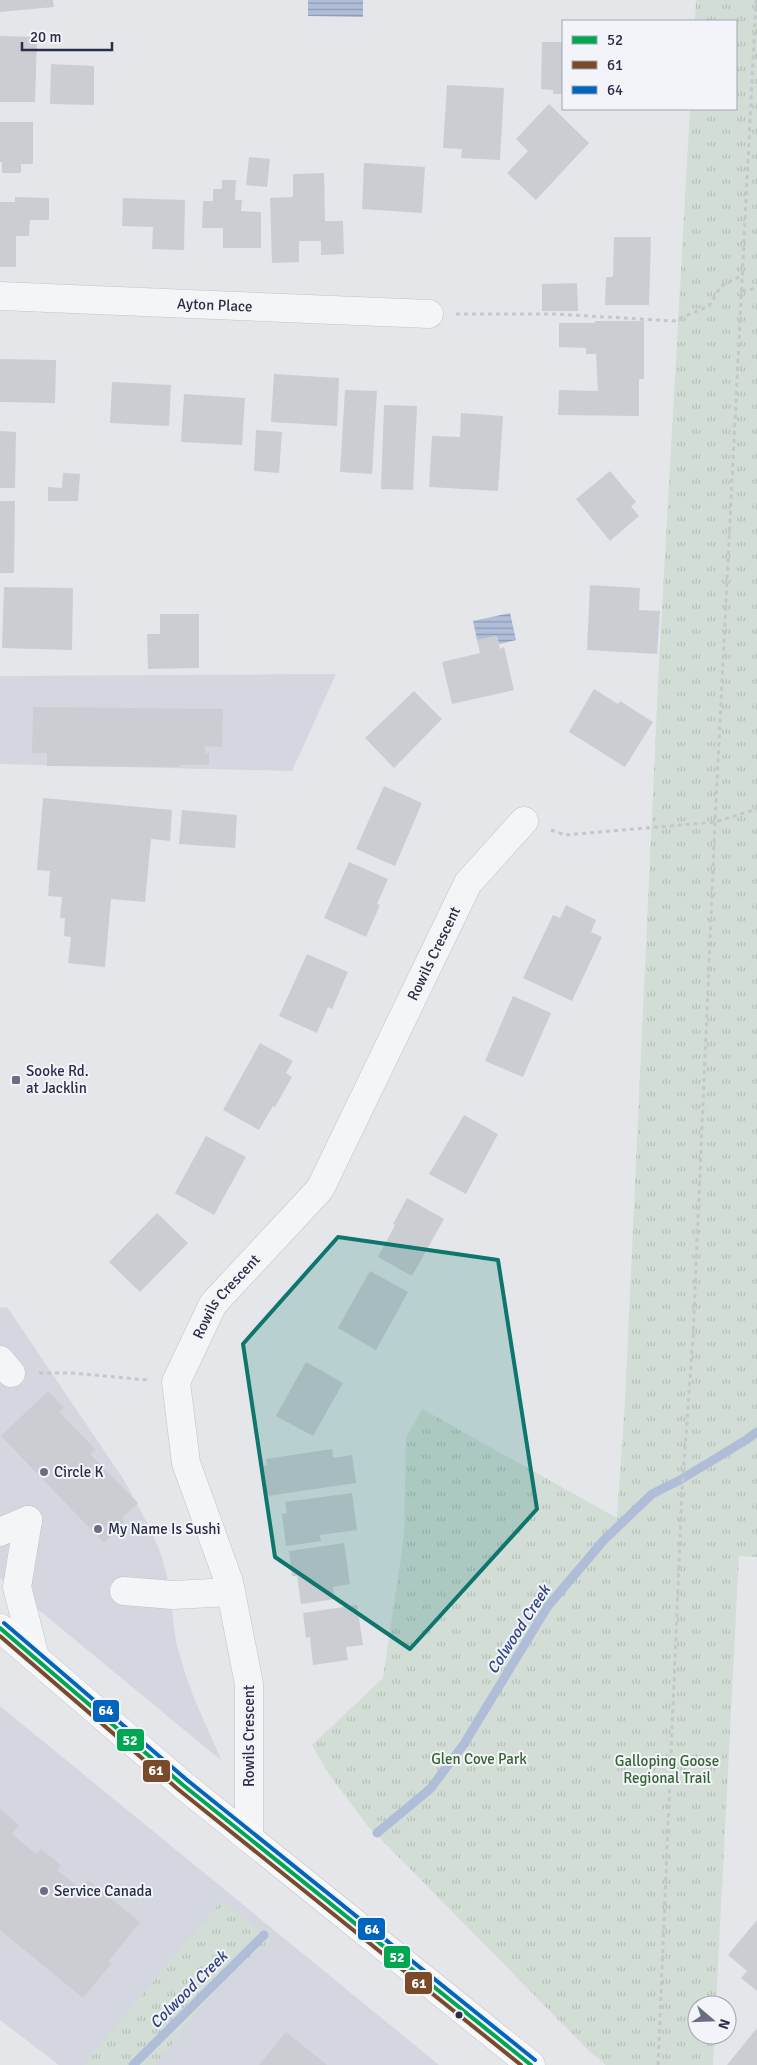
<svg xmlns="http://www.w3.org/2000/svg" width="757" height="2065" font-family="Signika,sans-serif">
<defs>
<pattern id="park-tufts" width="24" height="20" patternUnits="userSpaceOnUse" patternTransform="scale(1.25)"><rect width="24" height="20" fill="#d2ded5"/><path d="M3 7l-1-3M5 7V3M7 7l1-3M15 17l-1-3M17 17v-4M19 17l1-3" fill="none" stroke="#b4bfb8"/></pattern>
<pattern id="water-rules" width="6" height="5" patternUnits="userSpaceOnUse" patternTransform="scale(1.25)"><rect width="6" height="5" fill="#b0bdd8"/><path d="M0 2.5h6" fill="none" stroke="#8f9ab1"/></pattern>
</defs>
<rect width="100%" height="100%" fill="#e4e6ea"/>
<path fill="#d4d7e0" d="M336,674L292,771L0,764V676Z
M7,1307L124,1480L151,1530L162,1557L169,1585L176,1642L185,1673L196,1703L222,1761L0,1578V1308Z
M0,1706L439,2065H59L0,2020Z"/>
<path fill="url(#park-tufts)" d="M696,0H757V1557L739,1556L716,2005H697V2035H715L713,2065H606L590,2052L367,1825L328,1773L312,1745L383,1678L404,1536L406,1438L422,1409L617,1518L625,1401L659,663L690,109H736V21H695Z
M222,1900L271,1941L251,1956L216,1988L156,2065H83Z"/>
<path fill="url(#water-rules)" d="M308,0H363V17L308,16Z
M510,613L516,640L499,644L497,636L477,640L473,621Z"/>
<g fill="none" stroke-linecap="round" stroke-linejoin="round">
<path stroke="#b0bdd8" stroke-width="9" d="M377,1833L430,1789L464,1744L548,1606L604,1540L652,1494L680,1480L746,1440L757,1432
M133,2065L264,1935"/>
</g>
<path fill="#cccdd2" d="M0,0H53L54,7L0,12Z
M0,36L37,37L35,102H0Z
M542,42H563V94H553V90L541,89Z
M51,64L94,66V105L50,104Z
M447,85L504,88L500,160L461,158L462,149L443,148Z
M549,104L589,143L536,200L507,173L528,151L516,139Z
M0,122H33V164H21V173H2V162H0Z
M249,157L270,159L267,187L246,185Z
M364,163L425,167L422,213L362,209Z
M324,173L325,221H343L344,254L321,255V241H299V262L272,263L270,198L293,197V174Z
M222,180H236L235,200H242L241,211L261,212V248H223V228H202L203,201H213V189H222Z
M15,197L49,198V220H30L29,236H16V267H0V202H15Z
M123,198L185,200L184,250L152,249L153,227L122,226Z
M614,237H651L649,305H605L606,277H613Z
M577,283L578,311H542V284Z
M595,321H644V379H639V416L558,415L559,390L598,391L596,354H586V348L559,347V323H595Z
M0,359L56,360L55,403L0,402Z
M274,374L339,378L337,426L271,422Z
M112,382L171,385L169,426L110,423Z
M345,390L377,391L372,474L340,472Z
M184,394L245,398L242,445L181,442Z
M384,405L417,406L413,490L381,489Z
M461,413L503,416L498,491L429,487L432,436L460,437Z
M256,430L282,432L279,473L254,471Z
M0,431L16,432L15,488H0Z
M610,471L636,502L631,506L639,516L610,541L576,499Z
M63,473L80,474L78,501H48V487L62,488Z
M0,501H15L14,573H0Z
M590,585L640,588L639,610L660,611L657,654L587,650Z
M4,587L73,588L72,650L2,648Z
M160,614H199V668L148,669L147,634H160Z
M497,636L500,649L504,647L514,690L452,704L442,662L480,653L477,640Z
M594,689L618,704L620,701L653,722L625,767L569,732Z
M414,691L442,719L394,768L365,738Z
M33,707L223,709L222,747L205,746V753H209V765H180V767L47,766V753H32Z
M384,786L422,803L395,866L356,849Z
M43,798L172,810L170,841L151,839L145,902L111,899L105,967L68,963L71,937L64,936L65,918H60L62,897L48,896L50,871L37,870Z
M182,810L237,815L235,848L179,844Z
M349,862L388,879L377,904L380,905L366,937L324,918Z
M566,905L596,920L591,932L602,937L572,1001L523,978L553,915L560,918Z
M307,954L348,972L332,1009L328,1007L317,1033L279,1016Z
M513,996L551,1013L523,1077L485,1061Z
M260,1043L293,1061L286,1073L292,1077L275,1107L273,1106L259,1130L223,1110Z
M464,1115L498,1134L466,1194L429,1174Z
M206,1136L246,1157L214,1215L175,1193Z
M407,1198L444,1219L412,1276L378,1257L395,1225L393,1224Z
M157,1213L188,1243L140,1292L109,1262Z
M370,1271L408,1292L376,1350L338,1328Z
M306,1362L343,1383L313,1436L276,1416Z
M48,1391L64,1408L59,1412L95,1449L90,1454L138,1503L122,1518L125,1521L104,1543L1,1436Z
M332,1449L333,1458L352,1455L356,1483L267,1496L263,1465H267L266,1459Z
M352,1493L357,1530L320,1535L321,1541L286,1546L282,1514L287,1513L285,1502Z
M344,1543L350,1584L333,1587L335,1599L301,1604L297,1576H292L289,1551Z
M357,1605L363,1645L346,1647L348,1660L313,1665L310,1637L306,1638L303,1613Z
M0,1809L19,1825L12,1834L36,1854L41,1849L61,1865L57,1870L81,1889L88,1880L140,1922L108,1962L111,1964L83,1998L0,1930Z
M757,1920V1991L741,1978L747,1971L728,1955Z
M757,2028V2065H727Z
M286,2032L327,2065H259Z"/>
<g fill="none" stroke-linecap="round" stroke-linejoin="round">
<defs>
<g id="minor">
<path id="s1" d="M0,296L429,314"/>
<path d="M0,1360L11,1373"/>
<path d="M28,1520L17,1587L35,1657"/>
<path d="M0,1532L28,1520"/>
<path d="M124,1591L173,1595L231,1592"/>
<path id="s2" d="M249,1838V1684L229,1582L186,1463L176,1382L213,1304L320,1189L468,883L524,821"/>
</g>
<path id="major" d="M0,1628L183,1785L531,2065"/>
</defs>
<use href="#minor" stroke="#c1c3c8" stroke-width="29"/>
<use href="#major" stroke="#c0c3c8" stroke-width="29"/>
<path stroke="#c5c7cd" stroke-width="3" stroke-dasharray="4 4" stroke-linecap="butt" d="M742,291L757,288
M456,314H555L674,321L709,306L721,286L743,275
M551,830L565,835L715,822L757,809
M39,1373H72L148,1380
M658,2065L682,1491L693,1337L715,822L756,0"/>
<use href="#minor" stroke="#f4f5f7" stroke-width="28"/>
<use href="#major" stroke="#f8f8f8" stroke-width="28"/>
<defs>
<path id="bus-1" d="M0,1628L183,1785L531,2065"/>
<path id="bus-2" d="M0,1636L179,1790L521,2065"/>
<path id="bus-3" d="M4,1623L187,1780L535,2060"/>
</defs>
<use href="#bus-1" stroke="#f3f4f9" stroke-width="8"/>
<use href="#bus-2" stroke="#f3f4f9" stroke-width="8"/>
<use href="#bus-3" stroke="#f3f4f9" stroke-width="8"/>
<use href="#bus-1" stroke="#00a651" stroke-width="4"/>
<use href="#bus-2" stroke="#7a4b2a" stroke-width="4"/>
<use href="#bus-3" stroke="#0065bd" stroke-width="4"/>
</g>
<path fill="#0f766e" fill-opacity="0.2" stroke="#0f766e" stroke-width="4" stroke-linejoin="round" d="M338,1237L498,1260L537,1509L410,1649L275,1557L243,1344Z"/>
<g fill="#6a6e80" stroke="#f3f4f9" stroke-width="2">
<rect x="11" y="1075" width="10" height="10" rx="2.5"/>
<circle cx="44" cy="1472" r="5"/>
<circle cx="98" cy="1529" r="5"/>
<circle cx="44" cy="1891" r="5"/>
</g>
<circle fill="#282e47" stroke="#f3f4f9" stroke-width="2" cx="459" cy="2015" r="4.5"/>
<g text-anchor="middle" stroke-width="4" stroke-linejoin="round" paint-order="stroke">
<g font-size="15" fill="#282e47" stroke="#f3f4f9">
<text dy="5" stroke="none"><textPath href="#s1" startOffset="215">Ayton Place</textPath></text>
<text dy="5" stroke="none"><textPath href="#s2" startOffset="971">Rowils Crescent</textPath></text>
<text dy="5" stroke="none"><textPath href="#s2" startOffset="566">Rowils Crescent</textPath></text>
<text transform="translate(249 1736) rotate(-90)" y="5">Rowils Crescent</text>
</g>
<g font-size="15" fill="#282e47" stroke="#f3f4f9" text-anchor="start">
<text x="26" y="1076">Sooke Rd.<tspan x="26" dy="17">at Jacklin</tspan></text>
<text x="54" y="1477">Circle K</text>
<text x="108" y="1534">My Name Is Sushi</text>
<text x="54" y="1896">Service Canada</text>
</g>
<g font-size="15" fill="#356433" stroke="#f3f4f9">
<text x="479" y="1764">Glen Cove Park</text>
<text x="667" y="1766">Galloping Goose<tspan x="667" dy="17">Regional Trail</tspan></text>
</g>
<g font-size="16" font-style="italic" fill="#2d4480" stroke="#f3f4f9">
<text transform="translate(518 1629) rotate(-57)" y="6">Colwood Creek</text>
<text transform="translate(188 1989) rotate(-45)" y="6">Colwood Creek</text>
</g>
</g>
<g stroke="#f3f4f9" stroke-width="2">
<rect x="92" y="1699" width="28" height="24" rx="5" fill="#0065bd"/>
<rect x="116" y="1728" width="29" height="24" rx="5" fill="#00a651"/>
<rect x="142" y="1759" width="29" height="24" rx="5" fill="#7a4b2a"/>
<rect x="357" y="1917" width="29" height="24" rx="5" fill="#0065bd"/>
<rect x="383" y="1945" width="28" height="24" rx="5" fill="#00a651"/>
<rect x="404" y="1971" width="29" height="24" rx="5" fill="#7a4b2a"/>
</g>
<g font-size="14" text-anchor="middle" font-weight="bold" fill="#fff">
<text x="106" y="1715">64</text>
<text x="130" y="1745">52</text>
<text x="156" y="1775">61</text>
<text x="372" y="1934">64</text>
<text x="397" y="1962">52</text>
<text x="419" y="1988">61</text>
</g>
<rect x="562" y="20" width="175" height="90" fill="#f3f4f9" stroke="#a2a5b2"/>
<rect x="572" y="36" width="25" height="8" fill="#00a651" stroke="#a2a5b2"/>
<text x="607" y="45" font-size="15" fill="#282e47">52</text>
<rect x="572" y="61" width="25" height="8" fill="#7a4b2a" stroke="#a2a5b2"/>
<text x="607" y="70" font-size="15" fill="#282e47">61</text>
<rect x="572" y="86" width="25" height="8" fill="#0065bd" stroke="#a2a5b2"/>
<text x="607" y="95" font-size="15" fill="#282e47">64</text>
<g transform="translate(712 2020) rotate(109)"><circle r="24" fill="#f3f4f9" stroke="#a2a5b2"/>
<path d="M0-4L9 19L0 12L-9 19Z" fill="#6a6e80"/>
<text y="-8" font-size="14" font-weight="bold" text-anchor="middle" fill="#282e47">N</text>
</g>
<path d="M22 42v8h90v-8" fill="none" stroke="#282e47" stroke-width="2.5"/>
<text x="30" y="42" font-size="15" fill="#282e47" stroke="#f3f4f9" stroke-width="4" paint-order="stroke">20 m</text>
</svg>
